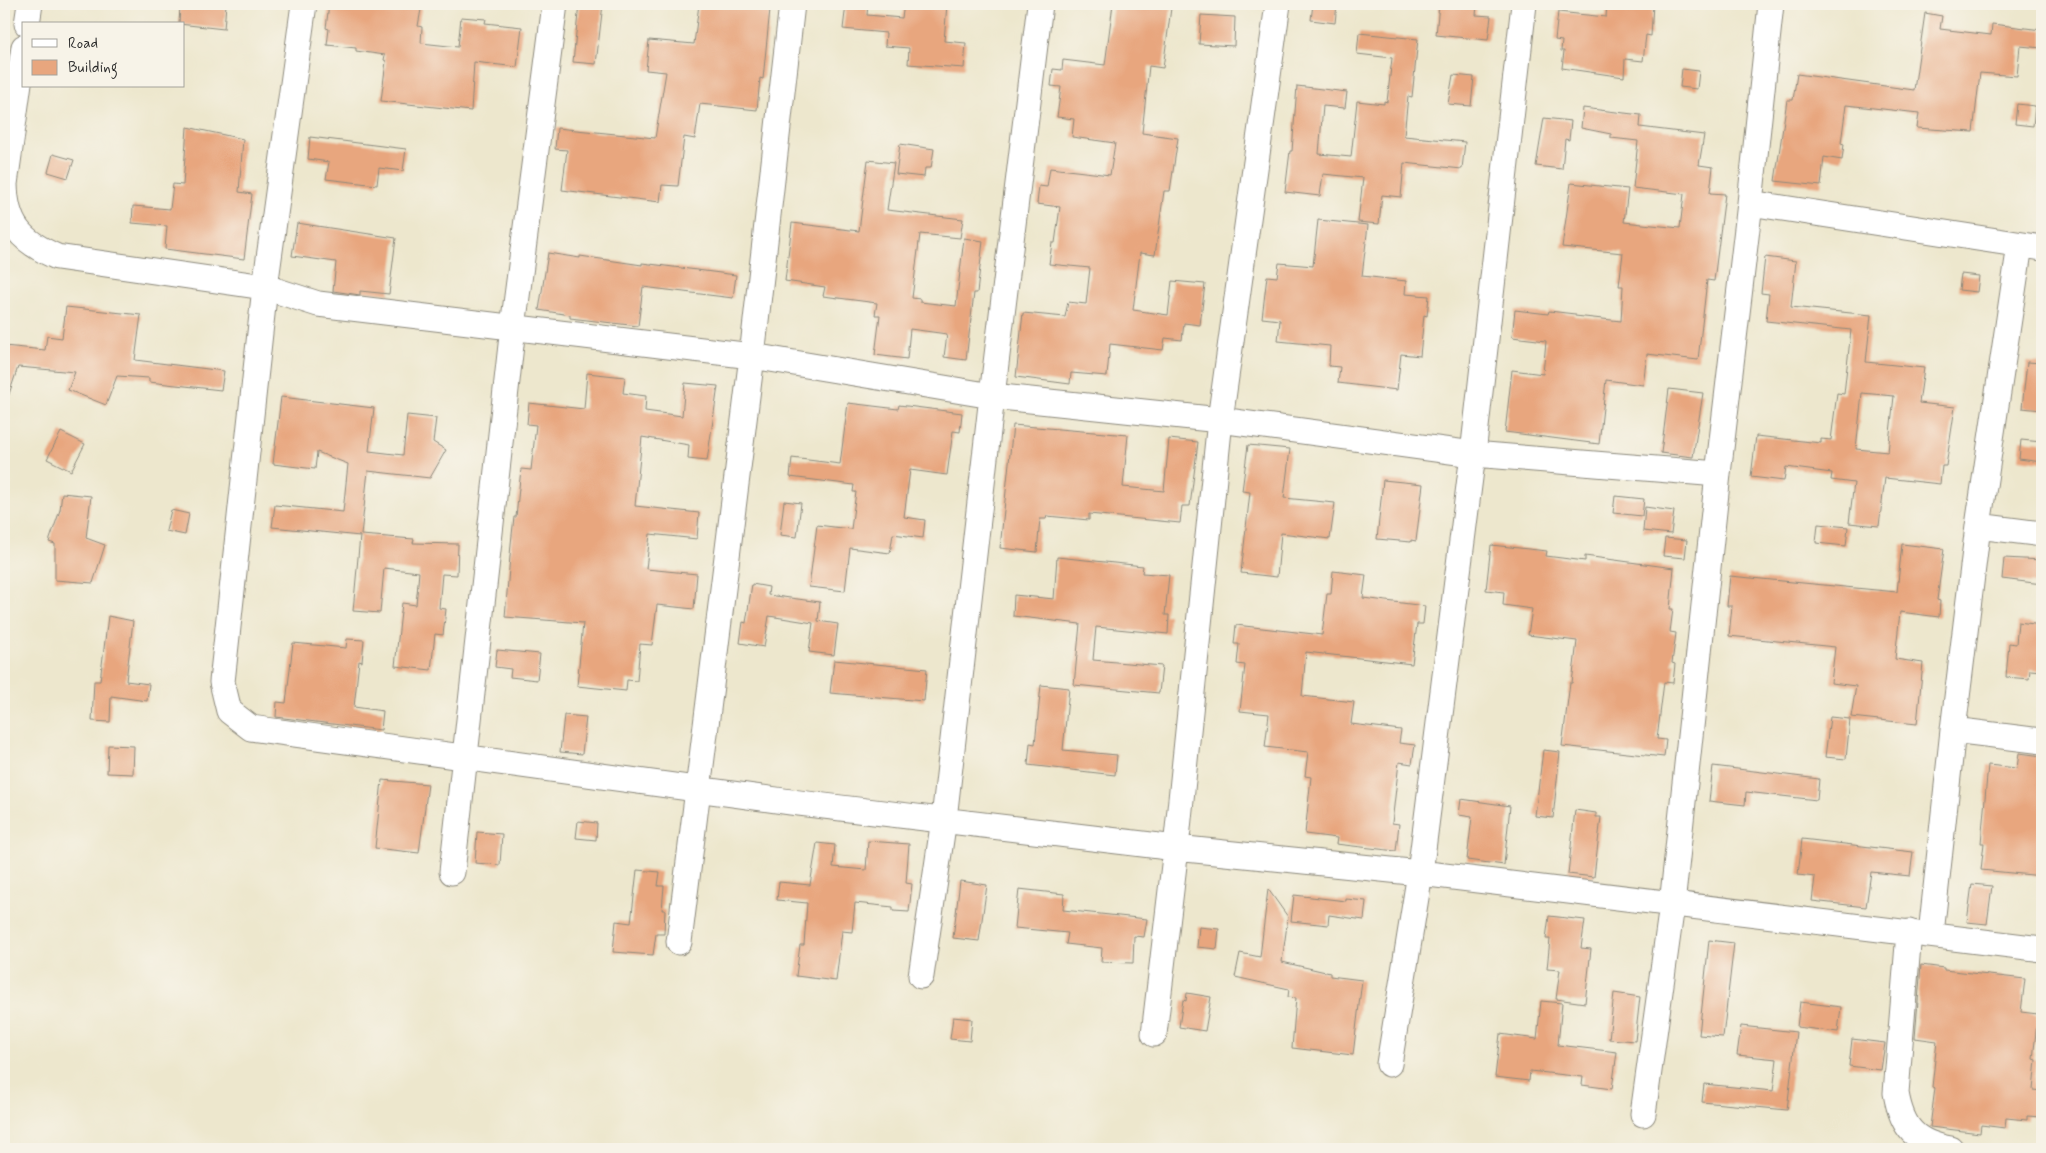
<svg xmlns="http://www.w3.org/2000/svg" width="2046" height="1153" font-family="Mynerve,sans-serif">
<rect width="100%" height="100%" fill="#f7f3e8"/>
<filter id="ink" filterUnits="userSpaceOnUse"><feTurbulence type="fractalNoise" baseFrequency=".02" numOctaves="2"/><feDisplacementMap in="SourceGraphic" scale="10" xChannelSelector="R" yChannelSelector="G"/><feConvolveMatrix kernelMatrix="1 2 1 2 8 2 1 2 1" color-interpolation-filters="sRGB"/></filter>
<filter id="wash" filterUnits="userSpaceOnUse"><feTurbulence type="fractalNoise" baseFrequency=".0096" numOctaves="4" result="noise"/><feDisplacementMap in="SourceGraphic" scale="20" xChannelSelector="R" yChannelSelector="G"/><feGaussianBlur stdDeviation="1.12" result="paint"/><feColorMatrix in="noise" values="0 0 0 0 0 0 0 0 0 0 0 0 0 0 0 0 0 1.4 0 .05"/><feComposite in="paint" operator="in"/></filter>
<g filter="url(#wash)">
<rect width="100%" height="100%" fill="#ede7cd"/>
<g id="blocks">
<path fill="#e8a67e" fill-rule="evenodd" d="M180,4H226L224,29L179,24Z
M329,4H422L418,26L422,27L421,43L458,47L461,17L486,19L485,23L522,27L517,67L474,62L471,111L381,101L386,61L384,60L385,55L356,51V48L327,45L329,29L326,28Z
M579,4H603L596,64L573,62Z
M699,4H722L770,9L763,79L760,78L757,110L700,104L695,139L684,137L678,186L662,185L660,202L562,190L567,150L555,149L557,128L655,138L666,72L646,70L649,40L694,44Z
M846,4H868L867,15L902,18L904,4H947L944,41L966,43L964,68L908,64L909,48L885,46L886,33L843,29Z
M1113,4H1134L1171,8L1163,68L1149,66L1142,133L1178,138L1170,191H1164L1155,255L1140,253L1133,310L1168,315L1172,281L1205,284L1200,325L1184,323L1182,340L1165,338L1163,350L1110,344L1107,376L1071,373L1070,384L1016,377L1023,313L1065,317L1068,302L1086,304L1090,268L1049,264L1052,243H1055L1060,207L1037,204L1039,186L1047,187L1050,168L1110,175L1115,143L1072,137L1074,119L1057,117L1061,87L1051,86L1053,69L1062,70L1063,60L1105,65Z
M1313,4H1337L1335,23L1311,20Z
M1439,4L1477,5L1476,15L1491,16L1488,40L1436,35Z
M1607,4H1653L1651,36L1646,35L1643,61L1625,59L1624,77L1562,68L1564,51H1561L1562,41L1555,40L1558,12L1606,17Z
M1925,13L1942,16L1940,29L1991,35L1992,24L2042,30V48L2020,46L2017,76L1980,73L1973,132L1917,128L1919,113L1846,105L1841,143L1844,144L1842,160L1824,157L1821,186L1775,181L1787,100H1793L1797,74L1914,90Z
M1201,15L1235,17L1234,46L1199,44Z
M1359,33L1418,39L1412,97L1408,96L1404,136L1465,142L1462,169L1404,163L1401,197L1382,195L1379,224L1358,222L1363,178L1323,174L1320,196L1285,192L1290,151H1292L1297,86L1347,92L1345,108L1323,106L1319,154L1351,157L1357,101L1384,104V101L1387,102L1392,58L1357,54Z
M1682,69L1699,71L1697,89L1680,87Z
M1453,75L1474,77L1471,106L1448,104Z
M2017,104L2035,106L2033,126L2015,124Z
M1583,108L1641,115L1640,127L1704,135L1699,165L1713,167L1710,193L1725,194L1714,281L1707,280L1698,360L1647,354L1643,385L1606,380L1599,444L1505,432L1512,370L1543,374L1546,341L1512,337L1515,310L1548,314L1549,311L1575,314V316L1621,321L1623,286H1619L1623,253L1562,247L1571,183L1628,189L1624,222L1680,228L1684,194L1633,188L1638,141L1611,138V134L1581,128Z
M1544,118L1571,121L1569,140L1565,139L1562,169L1536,166Z
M187,127L243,139L239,192L252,194L244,259L165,249L167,226L132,223L133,206L170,209L173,184L183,185Z
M310,137L406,149L403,171L379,168L377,185L326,179L329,162L308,159Z
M900,144L934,149L931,168H925L924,177L896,174Z
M53,154L74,160L68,178L48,172Z
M868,160L894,163L887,210L963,219L960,238L920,234L912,298L920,299V302L956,306L964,238L983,241L977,293H974L966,360L944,357L947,334L910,329L907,359L875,355L880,315H875L877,303L823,296L825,287L785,281L792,223L859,231Z
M1318,220L1368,225L1362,276L1406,281L1405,294L1429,296L1427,316L1424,315L1420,356L1401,354L1397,390L1338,383L1340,367L1329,366L1330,346L1278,341L1280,320L1262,318L1267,276L1277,277L1279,263L1313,266Z
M297,223L396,238L389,294L360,291V295L333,291L336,262L292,256Z
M548,253L580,258V256L642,265V263L736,275L733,298L643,287L638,326L570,318V315L539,310Z
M1765,257L1796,261L1791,307L1871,315L1866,362L1924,368L1919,403L1955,407L1946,466H1942L1940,484L1885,478L1879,526L1849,523L1854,483L1831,480L1832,473L1786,467L1784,481L1751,477L1756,436L1821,443V439L1831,440L1837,393L1844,394L1851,330L1766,321L1769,294L1761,293ZM1862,393L1894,396L1888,452L1856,449Z
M1961,274L1979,276L1977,292L1959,290Z
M66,307L141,315L135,360L224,371L221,390L149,382V378L117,376L106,405L68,390L75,372L18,367L7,400L4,399V346L45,350L47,336L62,338Z
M2027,362L2042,363V410L2022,408Z
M587,373L625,377L623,393L646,396L645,411L682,416L685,383L718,386L707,461L688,459L689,445L642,437L635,506L699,513L697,539L650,534L646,569L697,574L694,609L657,605L652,645L640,644L637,681L627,680L626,691L577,686L583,623L505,617L511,544L514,517H516L521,469L531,470L536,425L527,424L529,403L584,409Z
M1669,389L1703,393L1693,457L1661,453Z
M281,397L374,408L369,451L403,455L407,415L436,418L433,442L446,450L430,478L368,471L361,535L414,539L413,543L458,544L457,575L442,574L439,608L446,609L443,635L435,634L431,670L395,666L402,603L416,605L419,572L384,568L380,613L353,611L360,536L272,527L275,505L343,512L348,464L317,452L315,469L273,464Z
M848,403L898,409L899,405L962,413L960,432L953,431L947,475L910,470L904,517L925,520L923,538L893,534L890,553L850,548L845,591L809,587L817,525L851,529L856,492H853L854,485L790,477L792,458L840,464Z
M1013,425L1128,435L1123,487L1164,491L1169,439L1198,442L1190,506H1182L1180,523L1089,514V520L1047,516L1046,519H1040L1037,552L1000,548Z
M61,432L85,444L71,471L47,459Z
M2021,440L2042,442V462L2019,459Z
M1248,445L1290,449L1284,498L1335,503L1330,539L1281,533L1277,577L1241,573L1250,492L1242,491Z
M1383,480L1423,484L1416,541L1411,540V542L1377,539Z
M62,493L91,496L86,538L105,545L93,583L55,580V544L49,542L60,510Z
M1615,496L1644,499L1642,516L1613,513Z
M784,501L801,503L797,537L780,535Z
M1645,507L1674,511L1671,534L1643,531Z
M171,510L189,514L185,535L166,531Z
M1818,524L1848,527L1846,546L1816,543Z
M1665,538L1687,540L1685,558L1663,556Z
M1902,544L1944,549L1937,600L1940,601L1939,617L1900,612L1895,659L1923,663L1917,724L1851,717L1856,686L1831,683L1835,647L1729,636L1732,606H1727L1730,576L1897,592Z
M1491,545L1547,551L1546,556L1585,561V556L1674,568L1670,609H1673L1670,632L1676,633L1672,663L1675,664L1673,683L1664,682L1657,739L1666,740L1664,757L1562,746L1570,683H1572L1577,641L1528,635L1532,609L1503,605L1504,592L1486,590Z
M1057,557L1143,566L1142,573L1169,575L1165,615H1169L1168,634L1096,627L1093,660L1162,666L1159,693L1074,685L1080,624L1013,616L1014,595L1054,599Z
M2004,558L2042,560V584L2002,579Z
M1333,571L1366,575L1363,598L1425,606L1423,624H1417L1412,664L1306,652L1302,696L1354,702L1351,724L1401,730L1399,743L1415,745L1412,764L1399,762L1392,823L1399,824L1396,851L1336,844L1337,838L1305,834L1311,777L1305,776L1308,752L1265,747L1269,714L1240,711L1245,665L1237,664L1239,644H1234L1236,625L1322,635L1327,594H1331Z
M752,584L769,587L768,595L820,602L818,621L838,624L834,655L809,652L813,623L769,616L764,647L740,643L743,622L746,623Z
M108,616L133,621L126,681L149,684L147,701L111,696L110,722L92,721L94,681H100Z
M2018,622L2042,625V671L2030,670L2029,679L2006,677L2009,643L2016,644Z
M347,639L364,640L362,662L359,661L354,707L383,711L381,730L276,717L277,702L286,703L293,643L346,648Z
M497,650L540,654L537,680L510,677L511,669L495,667Z
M834,660L927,669L924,701L830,693Z
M1041,685L1069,688L1063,750L1117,755L1115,775L1028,765L1030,743L1035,744Z
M564,715L586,717L582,754L560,752Z
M1830,717L1850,719L1846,759L1825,757Z
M108,745L134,746L133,774L107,773Z
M1543,750L1560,752L1553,818L1535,816Z
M2019,753L2042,756L2040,791H2042V876L1981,870L1984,843H1981L1988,765L2017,768Z
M1713,766L1819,779L1817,800L1746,792L1745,805L1709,801Z
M382,780L428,784L419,853L375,848Z
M1461,799L1510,806L1504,865L1467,860L1472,817L1459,815Z
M1575,810L1596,813V817H1601L1594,877L1568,874Z
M578,821L597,823L596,840L576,838Z
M477,832L502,834L500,865L475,863Z
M1802,839L1913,852L1910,876L1871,872L1866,907L1812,901L1815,877L1798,875Z
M868,841L909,844L906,883L912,884L909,912L893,911V907L855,903L852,932L842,931L836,981L796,976L800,945H804L807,903L777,900L779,882L810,885L817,843L835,845L833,867L866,870Z
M637,870L660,872L658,886H664L662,910H665L664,934H656L653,955L613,952L616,921L631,923Z
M960,881L987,885L979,941L953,938Z
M1972,884L1992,886L1987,924L1967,922Z
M1019,889L1064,894L1063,910L1147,919L1144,937L1134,936L1133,963L1101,962L1102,948L1066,944L1068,933L1015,928Z
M1268,889L1288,917L1282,962L1330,973V976L1362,980L1353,1055L1292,1048L1296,998L1288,997L1289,989L1235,977L1240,953L1260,957Z
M1294,895L1346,901V899L1366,901L1364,920L1329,915L1328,925L1291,921Z
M1549,916L1585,920L1581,948L1591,949L1585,1003L1556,999L1560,970L1547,969L1550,939H1546Z
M1199,927L1219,929L1217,949L1197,947Z
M1709,940L1734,943L1723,1037L1699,1035Z
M1921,965L1944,968V970L2025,979L2021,1012L2038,1014L2033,1059L2036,1060L2033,1090L2042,1091V1117L2027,1116V1120L2006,1118L2005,1128L1981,1125L1980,1133L1930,1127L1935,1088L1932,1087L1937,1041L1915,1038Z
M1187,993L1211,997L1205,1031L1179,1027L1183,1000L1186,1001Z
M1614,993L1640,997L1635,1041L1609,1039Z
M1541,1001L1562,1003L1558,1045L1617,1052L1612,1089L1582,1085L1583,1077L1530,1071L1529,1081L1495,1077L1500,1034L1537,1039Z
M1800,1002L1841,1007L1838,1032L1797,1027Z
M953,1017L972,1019L970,1041L950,1039Z
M1741,1026L1796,1032L1787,1110L1702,1102L1704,1084L1773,1091L1777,1059L1737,1055Z
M1852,1039L1885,1043L1881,1070L1849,1066Z"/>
</g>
</g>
<g filter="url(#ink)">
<use href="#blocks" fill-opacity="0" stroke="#8c897c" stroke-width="1"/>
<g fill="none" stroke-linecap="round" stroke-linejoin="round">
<defs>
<path id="minor" d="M304,4L265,287L222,682L229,711L251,728L791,802L1176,848L1420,873L2042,949
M27,24L30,4
M24,47L5,184C6,224 20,241 57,257L265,287L318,304L752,356L992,396L1220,420L1473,454L1718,474
M1750,203L2042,248
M1978,526L2042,534
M1953,730L2042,741
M452,872L513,327L555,4
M1909,932L1896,1093C1902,1128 1915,1143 1951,1149
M1931,934L1953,730L1978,526L2020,245
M679,942L752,356L792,4
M921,976L944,819L992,396L1040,4
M1154,1034L1176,848L1220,420L1278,4
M1389,1064L1420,873L1473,454L1524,4
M1643,1114L1672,905L1718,474L1750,203L1771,4"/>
</defs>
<use href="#minor" stroke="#8c897c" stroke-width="27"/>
<use href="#minor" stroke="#fff" stroke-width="25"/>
</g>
</g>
<rect width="2046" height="1153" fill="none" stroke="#f7f3e8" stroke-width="20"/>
<rect x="22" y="22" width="162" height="65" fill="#f7f3e8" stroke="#a5a39c"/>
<rect x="32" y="39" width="25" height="8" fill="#ffffff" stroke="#a5a39c"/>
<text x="68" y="48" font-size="15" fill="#2b2b2b">Road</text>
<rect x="32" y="60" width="25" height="15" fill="#e8a67e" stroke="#a5a39c"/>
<text x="68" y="72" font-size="15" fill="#2b2b2b">Building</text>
</svg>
